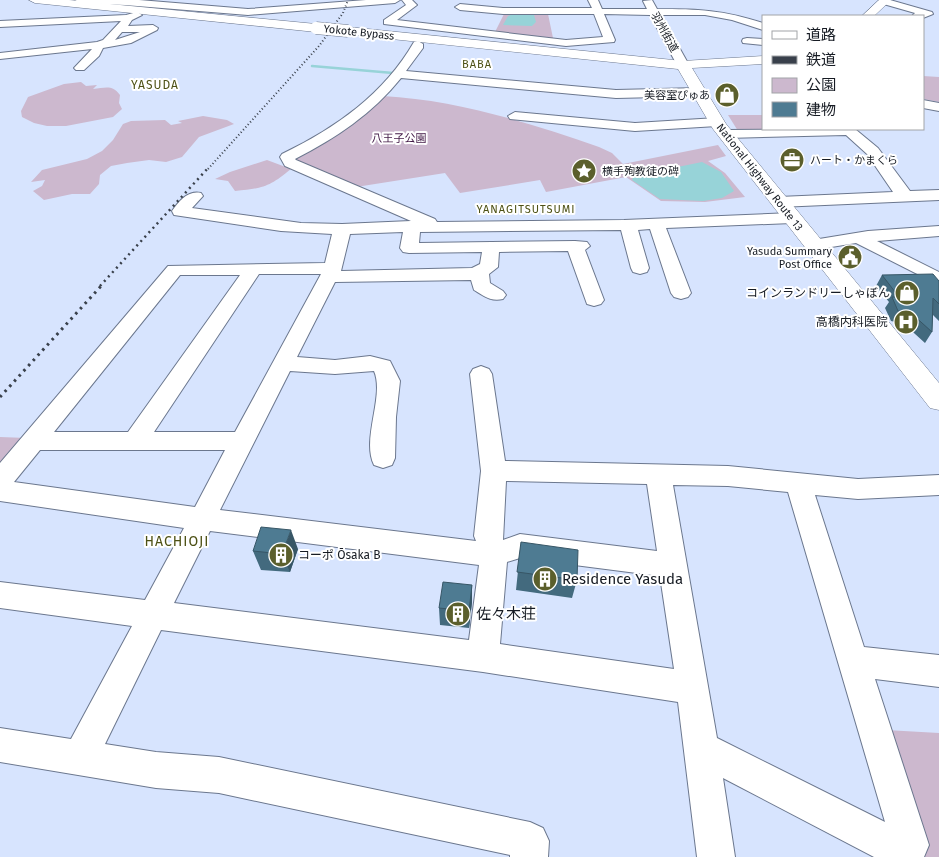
<svg xmlns="http://www.w3.org/2000/svg" width="939" height="857" font-family="'Fira Sans','Noto Sans JP',sans-serif">
<rect width="100%" height="100%" fill="#d7e4fe"/>
<path fill="#ccb8ce" d="M509,13L548,14L553,38L550,39L495,32L504,14Z
M923,76L939,77V102L923,99Z
M81,82L86,86L97,85L93,89C105,88 112,84 120,95L119,103L122,109L113,117L66,126H47L34,123L22,117L21,111L28,97L64,84Z
M383,96C457,100 530,123 599,147L612,153L623,164L718,145L726,156L708,161L725,173L745,197L705,202L661,201L626,177L546,192L540,180L460,193L445,173L356,187L295,163L293,157Z
M728,115H763V129H768L738,131Z
M203,116L227,120L234,124L199,137L182,157L166,162L149,160L127,163L111,166L100,175L99,184L90,194H72L44,200L33,191L42,186L45,180L31,182L42,170L87,159L102,151L113,140L123,124L131,121L165,120L171,125L182,123L178,121Z
M267,160L291,169C269,187 264,188 235,191L228,181L215,179L230,172Z
M0,437L27,438L0,467Z
M886,730L939,733V857H922Z"/>
<path fill="#97d3d8" d="M513,14L534,15L536,22L532,26L503,25L508,16Z
M702,162L721,172L734,191L722,198L703,201L660,199L632,180L634,176Z"/>
<g fill="none" stroke-linecap="round" stroke-linejoin="round">
<path stroke="#97d3d8" stroke-width="2.5" d="M312,66L393,73"/>
<defs>
<path id="minor" d="M75,0H139L248,9L366,0H400L395,3L248,15L125,5L80,3Z
M402,0H412L417,5L397,20L566,40L603,37L594,14H503L460,10L455,7L460,4L503,8H592L588,0H598L602,9H647L643,1L652,0L657,9C699,9 723,10 763,23V30L732,20L705,15H661L689,65L683,69L677,65L650,15L604,14L615,40L614,42L566,46L384,24V20L406,5Z
M879,0H890L932,12L933,14L923,18V16H912L915,13L880,3Z
M137,12L142,15L132,20L128,26L153,25L158,28L157,30L131,43L103,48L99,56L84,70H76L74,68L92,49L0,59V53L97,42L103,40L121,21L0,27V21L126,15ZM122,32H140L115,40Z
M747,38L763,39V45L743,43L742,41L743,39Z
M418,41L423,44V48L406,71L616,90L700,88L706,92L700,96L616,98L401,78C372,114 336,138 295,159L296,160L435,219L437,222L624,220L792,213L798,214L800,218L798,222L792,223L666,228L691,293L688,297L681,299L674,297L671,293L650,229L638,230L649,268L647,272L640,274L633,272L631,268L621,230L420,232L419,243L575,241L587,242L590,246L585,250L604,300L601,304L594,306L587,304L568,251L499,252L498,267L489,274L490,283L503,291L506,295L503,299C491,302 484,296 474,290L471,280L335,282L297,357L335,360L370,356L390,361L400,381L396,417L395,458L392,465L383,468L374,465C361,439 385,396 374,371L335,374L290,371L220,510L476,541L474,536L481,471L470,374L473,369L481,366L489,369L492,374L505,461L728,466L858,479L939,475V495L858,499L815,495L864,647L939,655V687L875,679L929,845L924,857H874L723,778L735,857H697L678,702L483,672L161,630L105,744L156,752L219,757L530,822L543,828L549,841L548,857H510V855L219,793L156,788L0,762V728L71,739L132,626L0,608V582L145,600L184,528L0,501V463L168,266L325,263L332,234L281,231L174,215L172,211C179,201 188,190 201,193L203,196L192,208L301,223L342,224L411,221L285,166L280,157L282,154C336,128 384,94 414,42ZM403,232L400,248L403,252L409,253L482,252L480,264L472,268L341,271L350,234ZM259,274H321L235,432H154ZM180,275H240L128,432H54ZM40,450H225L195,507L14,482ZM506,481L647,484L657,551L520,534L503,540ZM673,485L728,486L788,492L885,822L717,738ZM210,531L479,565L469,640L174,603ZM520,558L660,576L674,669L500,644L507,562Z
M923,100L939,103V111L923,108Z
M515,112L635,123L717,118L724,122L717,126L635,131L510,119L508,116Z
M855,129L878,148L910,191L939,190V200L779,207L773,205L771,202L773,199L779,197L893,192L867,154L846,135L726,138L719,134L726,130Z
M939,226V236L877,241L939,272V285L856,243L813,250L807,249L804,245L807,241L813,240L868,231Z"/>
<path id="highway" d="M29,0H69L316,24L322,28L316,32L35,3Z
M879,0H891L874,16H862Z
M348,27L683,61L763,56V64L692,68L726,124L939,383V410L930,408L713,129L678,69L344,34L342,31Z"/>
</defs>
<use href="#minor" stroke="#6b778e" stroke-width="2"/>
<use href="#highway" stroke="#6b778e" stroke-width="1"/>
<use href="#minor" fill="#fff" fill-rule="evenodd"/>
<use href="#highway" fill="#fff" fill-rule="evenodd"/>
<path stroke="#39404b" stroke-width="2" stroke-dasharray="1 2.5" stroke-linecap="butt" d="M208,169L319,46L343,13L348,0"/>
<path stroke="#39404b" stroke-width="2.5" stroke-dasharray="2 4" stroke-linecap="butt" d="M100,286L209,167"/>
<path stroke="#39404b" stroke-width="3" stroke-dasharray="2.5 4.5" stroke-linecap="butt" d="M0,397L102,285"/>
<defs>
<path id="highway-bridge" d="M316,28L348,31"/>
</defs>
<use href="#highway-bridge" stroke="#6b778e" stroke-width="13" stroke-linecap="butt"/>
<use href="#highway-bridge" stroke="#fff" stroke-width="12"/>
</g>
<path fill="#436a7e" d="M882,275L939,281V321L933,315L932,332L925,343L904,324L891,321L885,308L889,302L876,286Z
M521,542L577,580L572,598L516,590Z
M298,549L290,572L261,570L253,551Z
M472,585V602L469,628L440,625L439,608Z"/>
<path fill="#375666" d="M291,530L298,549L290,572L282,554Z
M472,585V602L469,628V611Z"/>
<path fill="#4e7b92" stroke="#375666" d="M933,274L939,281V304L933,298L932,332L911,313L898,311L892,297H899L882,275Z
M261,527L291,530L282,554L253,551Z
M521,542L578,550L577,580L517,572Z
M443,582L472,585L469,611L439,608Z"/>
<defs>
<symbol id="shop-disc" viewBox="-11 -11 22 22"><circle r="9.5" fill="#5b5f2c" stroke="#fff"/><path d="M-5-2.5h2.3a2.7 3.5 0 0 1 5.4 0H5L5.5 6h-11ZM-1.5-2.5h3a1.5 2.3 0 0 0-3 0Z" fill="#fff"/></symbol>
<symbol id="office-disc" viewBox="-11 -11 22 22"><circle r="9.5" fill="#5b5f2c" stroke="#fff"/><path d="M-6-3h4V-5.5h4V-3h4V5H-6ZM-1-4.5V-3h2v-1.5ZM-6 0V1H6V0Z" fill="#fff"/></symbol>
<symbol id="sight-disc" viewBox="-11 -11 22 22"><circle r="9.5" fill="#5b5f2c" stroke="#fff"/><path d="M0-6L1.8-2.2L6-1.7L2.9 1.2L3.7 5.4L0 3.3L-3.7 5.4L-2.9 1.2L-6-1.7L-1.8-2.2Z" fill="#fff"/></symbol>
<symbol id="civic-disc" viewBox="-11 -11 22 22"><circle r="9.5" fill="#5b5f2c" stroke="#fff"/><path d="M-.6-6.5H3V-4.5H.6V-3L4-1V1h2V6H-6V1h2V-1L-.6-3ZM-1.2 2.5V6h2.4V2.5Z" fill="#fff"/></symbol>
<symbol id="hospital-disc" viewBox="-11 -11 22 22"><circle r="9.5" fill="#5b5f2c" stroke="#fff"/><path d="M-5-5h3v3.5h4V-5h3V5h-3V1.5h-4V5h-3Z" fill="#fff"/></symbol>
<symbol id="building-disc" viewBox="-11 -11 22 22"><circle r="9.5" fill="#5b5f2c" stroke="#fff"/><path d="M-4-6H4V6H1V3H-1V6H-4ZM-2.5-4.3h1.7v1.8h-1.7ZM.8-4.3h1.7v1.8H.8ZM-2.5-1h1.7V.8h-1.7ZM.8-1h1.7V.8H.8Z" fill="#fff"/></symbol>
</defs>
<g fill-rule="evenodd">
<use href="#shop-disc" x="713" y="81" width="28" height="28"/>
<use href="#office-disc" x="778" y="146" width="28" height="28"/>
<use href="#sight-disc" x="570" y="157" width="28" height="28"/>
<use href="#civic-disc" x="836" y="243" width="28" height="28"/>
<use href="#shop-disc" x="893" y="279" width="28" height="28"/>
<use href="#hospital-disc" x="892" y="308" width="28" height="28"/>
<use href="#building-disc" x="267" y="541" width="28" height="28"/>
<use href="#building-disc" x="531" y="565" width="28" height="28"/>
<use href="#building-disc" x="444" y="600" width="28" height="28"/>
</g>
<g text-anchor="middle" stroke-width="4" stroke-linejoin="round" paint-order="stroke">
<g font-size="11" fill="#161b23" stroke="#fff">
<text transform="translate(359 32) rotate(6)" y="4">Yokote Bypass</text>
<text transform="translate(665 32) rotate(61)" y="4">羽州街道</text>
<text transform="translate(760 177) rotate(52)" y="4">National Highway Route 13</text>
</g>
<g font-size="11" letter-spacing="1" fill="#4d5115" stroke="#fff">
<text x="477" y="68">BABA</text>
<text x="526" y="213">YANAGITSUTSUMI</text>
</g>
<g font-size="11" fill="#161b23" stroke="#fff" text-anchor="end">
<text x="710" y="99">美容室ぴゅあ</text>
<text x="810" y="164" text-anchor="start">ハート・かまくら</text>
<text x="602" y="175" text-anchor="start">横手殉教徒の碑</text>
<text x="832" y="255">Yasuda Summary<tspan x="832" dy="13">Post Office</tspan></text>
</g>
<g font-size="11" fill="#401845" stroke="#fff">
<text x="399" y="142">八王子公園</text>
</g>
<g font-size="12" letter-spacing="1" fill="#4d5115" stroke="#fff">
<text x="155" y="89">YASUDA</text>
</g>
<g font-size="12" fill="#161b23" stroke="#fff" text-anchor="end">
<text x="890" y="297">コインランドリーしゃぼん</text>
<text x="888" y="326">高橋内科医院</text>
<text x="298" y="559" text-anchor="start">コーポ Ōsaka B</text>
</g>
<g font-size="14" letter-spacing="1" fill="#4d5115" stroke="#fff">
<text x="177" y="546">HACHIOJI</text>
</g>
<g font-size="15" fill="#161b23" stroke="#fff" text-anchor="start">
<text x="562" y="584">Residence Yasuda</text>
<text x="476" y="619">佐々木荘</text>
</g>
</g>
<rect x="762" y="15" width="162" height="115" fill="#ffffff" stroke="#a2a4a7"/>
<rect x="772" y="31" width="25" height="8" fill="#ffffff" stroke="#a2a4a7"/>
<text x="806" y="40" font-size="15" fill="#161b23">道路</text>
<rect x="772" y="56" width="25" height="8" fill="#39404b" stroke="#a2a4a7"/>
<text x="806" y="65" font-size="15" fill="#161b23">鉄道</text>
<rect x="772" y="78" width="25" height="15" fill="#ccb8ce" stroke="#a2a4a7"/>
<text x="806" y="90" font-size="15" fill="#161b23">公園</text>
<rect x="772" y="102" width="25" height="15" fill="#4e7b92" stroke="#a2a4a7"/>
<text x="806" y="115" font-size="15" fill="#161b23">建物</text>
</svg>
